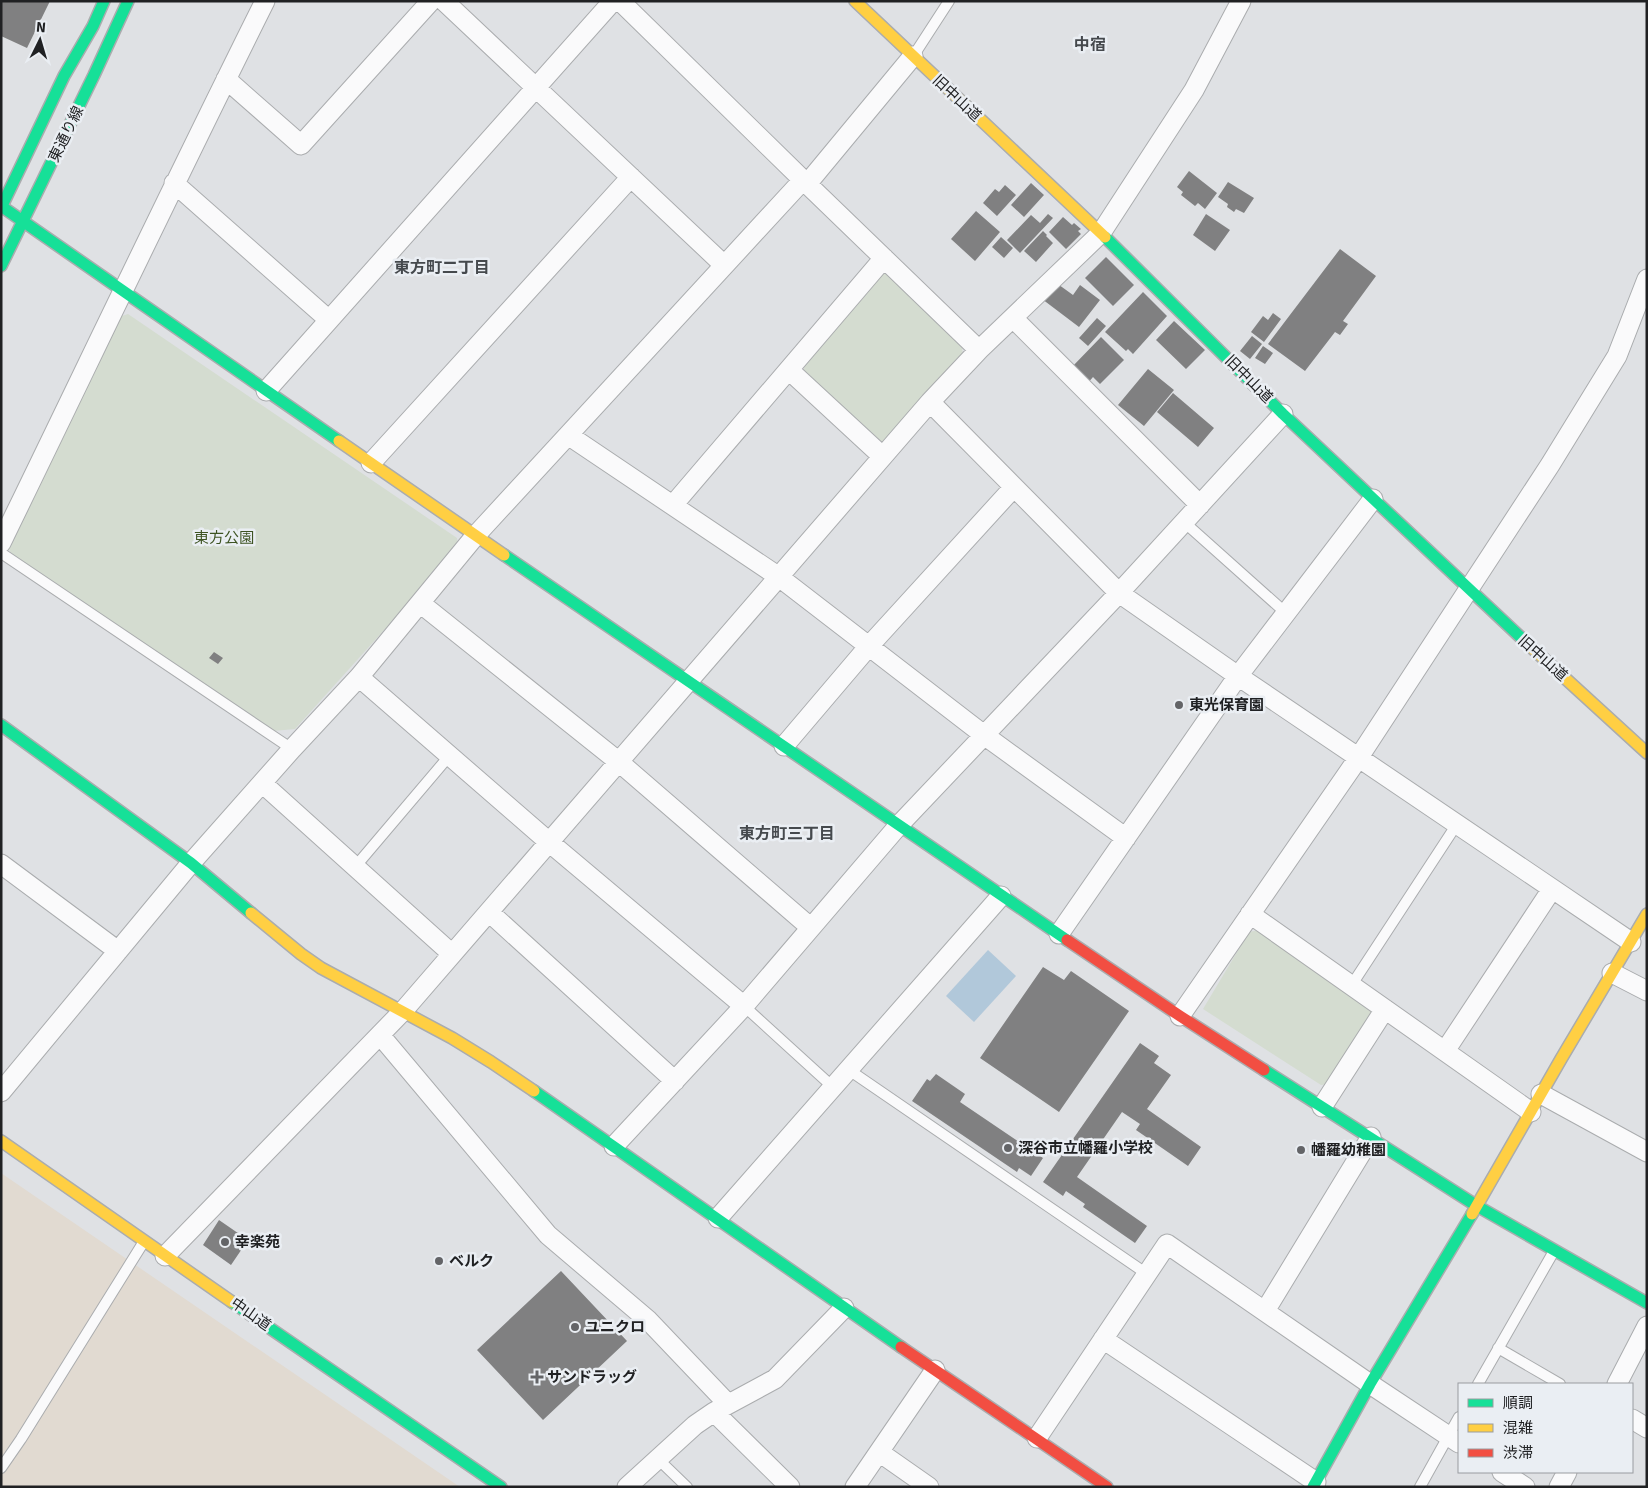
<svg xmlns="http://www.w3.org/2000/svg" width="1648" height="1488" font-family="Signika,'Noto Sans JP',sans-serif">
<rect width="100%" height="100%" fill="#dfe1e4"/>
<path fill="#e1dad1" d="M1,1173L460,1487H1Z"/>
<path fill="#d4dcd0" d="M885,270L961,340L963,355L889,441L879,442L803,375L805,362Z
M128,314L457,538L458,548L295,729L273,731L11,554L7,544L119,317Z
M1259,930L1372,1009L1374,1017L1330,1084L1321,1085L1203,1009L1249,932Z"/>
<path fill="#b1c8da" d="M988,950L1016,976L974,1022L946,996Z"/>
<path fill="#808081" d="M1,1H50L27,48L1,36Z
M1189,171L1217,193L1205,209L1198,203L1195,206L1181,195L1183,192L1177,187Z
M1228,182L1254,198L1244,213L1236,209L1234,212L1227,207L1228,204L1218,197Z
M1031,183L1044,195L1024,217L1011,205Z
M1005,185L1016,195L997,216L983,203L995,189L999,192Z
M976,211L1000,232L975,261L951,239Z
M1048,214L1053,218L1020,253L1007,240L1031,215L1040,223Z
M1206,214L1230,230L1215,251L1193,235Z
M1063,217L1072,225L1074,223L1081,229L1078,231L1081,234L1066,249L1049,232Z
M1043,231L1047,235L1046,236L1053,243L1036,262L1024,251Z
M1001,237L1013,248L1004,258L992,247Z
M1340,249L1376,276L1343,321L1348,324L1340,335L1335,332L1305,371L1268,344Z
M1106,257L1134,285L1113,306L1085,278Z
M1055,282L1073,295L1080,285L1100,300L1079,327L1042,299Z
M1143,292L1167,316L1133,354L1128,349L1126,351L1105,332Z
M1273,313L1281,319L1264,342L1251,332L1263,316L1268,320Z
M1097,318L1106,326L1088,346L1079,338Z
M1174,321L1205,350L1186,369L1156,340Z
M1252,336L1262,344L1250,359L1240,351Z
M1101,337L1124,360L1100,384L1093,377L1087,384L1071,368Z
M1263,346L1273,353L1265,364L1255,358Z
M1148,369L1174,390L1144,426L1118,405Z
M1173,393L1214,428L1198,447L1157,412Z
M214,652L223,658L218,664L209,658Z
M1043,967L1064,980L1071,971L1129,1011L1059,1112L980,1058Z
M1140,1043L1159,1056L1154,1063L1171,1075L1147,1109L1201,1147L1188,1166L1136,1130L1140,1124L1122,1112L1077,1177L1147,1226L1135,1243L1083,1207L1085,1204L1066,1191L1063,1196L1043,1182Z
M936,1074L965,1094L960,1102L1043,1158L1031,1176L1019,1168L1017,1172L912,1101L927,1079L930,1081Z
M219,1220L248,1240L231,1265L203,1245Z
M561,1271L627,1341L543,1420L477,1350Z"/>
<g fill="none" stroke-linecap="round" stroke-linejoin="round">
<defs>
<path id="lane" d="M914,55L949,1
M1184,522L1287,614
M1,553L292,749
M355,867L450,755
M1351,986L1457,824
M744,1006L834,1088
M849,1070L1147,1274
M1498,1348L1560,1384
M1478,1384L1554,1251
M658,1459L687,1487
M1,1468L21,1439L143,1243
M1420,1487L1459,1417"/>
<path id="street" d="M444,1L724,265
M620,1L803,180L979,350
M226,79L301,145L431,1
M174,183L329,320
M807,184L913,56
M1013,318L1200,505
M789,370L882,456
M266,391L613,1
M930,402L1119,593L1238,676L1631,942
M568,435L779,577L984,735L1126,838
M371,463L631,177
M673,505L884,258
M1,543C89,362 175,181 265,1
M420,603L619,762L810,927
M359,677L549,842L744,1006
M784,746L869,646L1014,487
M262,783L452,954
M1,864L118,951
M489,912L675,1081
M1250,914L1531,1112
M1059,934L1238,676L1373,499
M1612,973L1647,991
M1180,1016L1359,757L1550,465L1617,356L1647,279
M380,1035L548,1235L648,1320L728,1404
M1445,1051L1552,889
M1,1092L191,863L292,749L359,677L476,535L803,180
M1541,1094L1647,1152
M1322,1107L1385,1009
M614,1146L744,1006L899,825L1119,593L1283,414
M718,1218L1001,896
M165,1256L403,1011L930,402L979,350L1101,233L1194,90L1241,1
M1265,1311L1371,1137
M1103,1339L1316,1482
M1617,1384L1647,1326
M1632,1419L1647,1428
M1037,1438L1167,1244L1370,1384L1459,1443
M879,1452L929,1487
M1502,1472L1525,1487
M627,1487L695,1425L714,1412
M790,1487L714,1412L775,1379L844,1308
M855,1487L935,1370
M1559,1487L1567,1472"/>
<path id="fast" d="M1,206L339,441
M1,208L64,76L93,26L104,1
M1105,237L1283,414L1531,647
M1,266L94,75L128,1
M504,555L1067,940
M1,725L191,863L251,913
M1264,1070L1477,1206L1647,1303
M534,1091L901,1347
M232,1302L501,1487
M1313,1487L1370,1384L1472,1214"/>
<path id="slow" d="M855,1L1105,237
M339,441L504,555
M1531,647L1647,753
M251,913L301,954L321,968L452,1038L491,1062L534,1091
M1,1141L232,1302
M1472,1214L1561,1059L1647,914"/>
<path id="jam" d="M1067,940L1180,1016L1264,1070
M901,1347L1107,1487"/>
</defs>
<use href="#lane" stroke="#aaacae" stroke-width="12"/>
<use href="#street" stroke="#aaacae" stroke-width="21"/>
<use href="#fast" stroke="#aaacae" stroke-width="14"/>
<use href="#slow" stroke="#aaacae" stroke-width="14"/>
<use href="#jam" stroke="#aaacae" stroke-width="14"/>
<use href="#lane" stroke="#fafafb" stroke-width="10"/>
<use href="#street" stroke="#fafafb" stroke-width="19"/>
<use href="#fast" stroke="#16e098" stroke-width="11"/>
<use href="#slow" stroke="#ffcf43" stroke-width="11"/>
<use href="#jam" stroke="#f24e42" stroke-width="11"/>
</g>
<g fill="#636467" stroke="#eaeef3" stroke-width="2">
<circle cx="1179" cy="705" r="5"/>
<circle cx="1008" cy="1148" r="5"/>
<circle cx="1301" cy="1150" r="5"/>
<circle cx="225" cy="1242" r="5"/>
<circle cx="439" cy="1261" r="5"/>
<circle cx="575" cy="1327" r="5"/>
<path d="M534.5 1369.5h5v5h5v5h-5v5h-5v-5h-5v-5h5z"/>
</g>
<g text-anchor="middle" stroke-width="5" stroke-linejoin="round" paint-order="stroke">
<g font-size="15" fill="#202123" stroke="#eaeef3">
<text transform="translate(957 98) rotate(43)" y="5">旧中山道</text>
<text transform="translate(66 134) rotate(-64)" y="5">東通り線</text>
<text transform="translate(1249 379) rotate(45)" y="5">旧中山道</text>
<text transform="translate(1543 658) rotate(42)" y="5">旧中山道</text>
<text transform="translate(251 1314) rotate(35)" y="5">中山道</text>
</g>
<g font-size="15" fill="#3e5423" stroke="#eaeef3">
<text x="224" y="543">東方公園</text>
</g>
<g font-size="15" font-weight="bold" fill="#202123" stroke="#eaeef3" text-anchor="start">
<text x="1189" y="710">東光保育園</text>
<text x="1018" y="1153">深谷市立幡羅小学校</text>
<text x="1311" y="1155">幡羅幼稚園</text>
<text x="235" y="1247">幸楽苑</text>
<text x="449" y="1266">ベルク</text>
<text x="585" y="1332">ユニクロ</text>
<text x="547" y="1382">サンドラッグ</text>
</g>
<g font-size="16" font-weight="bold" fill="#45494d" stroke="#eaeef3">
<text x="1090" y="50">中宿</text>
<text x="442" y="273">東方町二丁目</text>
<text x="787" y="839">東方町三丁目</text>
</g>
</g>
<rect width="1648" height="1488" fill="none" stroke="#202123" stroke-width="5"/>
<rect x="1458" y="1383" width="175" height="90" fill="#eaeef3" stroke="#999ca0"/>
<rect x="1468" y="1399" width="25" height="8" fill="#16e098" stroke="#999ca0"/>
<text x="1503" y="1408" font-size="15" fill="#202123">順調</text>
<rect x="1468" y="1424" width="25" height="8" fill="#ffcf43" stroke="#999ca0"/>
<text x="1503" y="1433" font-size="15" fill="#202123">混雑</text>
<rect x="1468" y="1449" width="25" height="8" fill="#f24e42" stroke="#999ca0"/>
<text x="1503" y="1458" font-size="15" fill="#202123">渋滞</text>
<g transform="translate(40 40) rotate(5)" stroke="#eaeef3" stroke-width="4" paint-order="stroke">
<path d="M0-4L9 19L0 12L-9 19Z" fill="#202123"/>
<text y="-8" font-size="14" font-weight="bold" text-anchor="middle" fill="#202123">N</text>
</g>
</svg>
